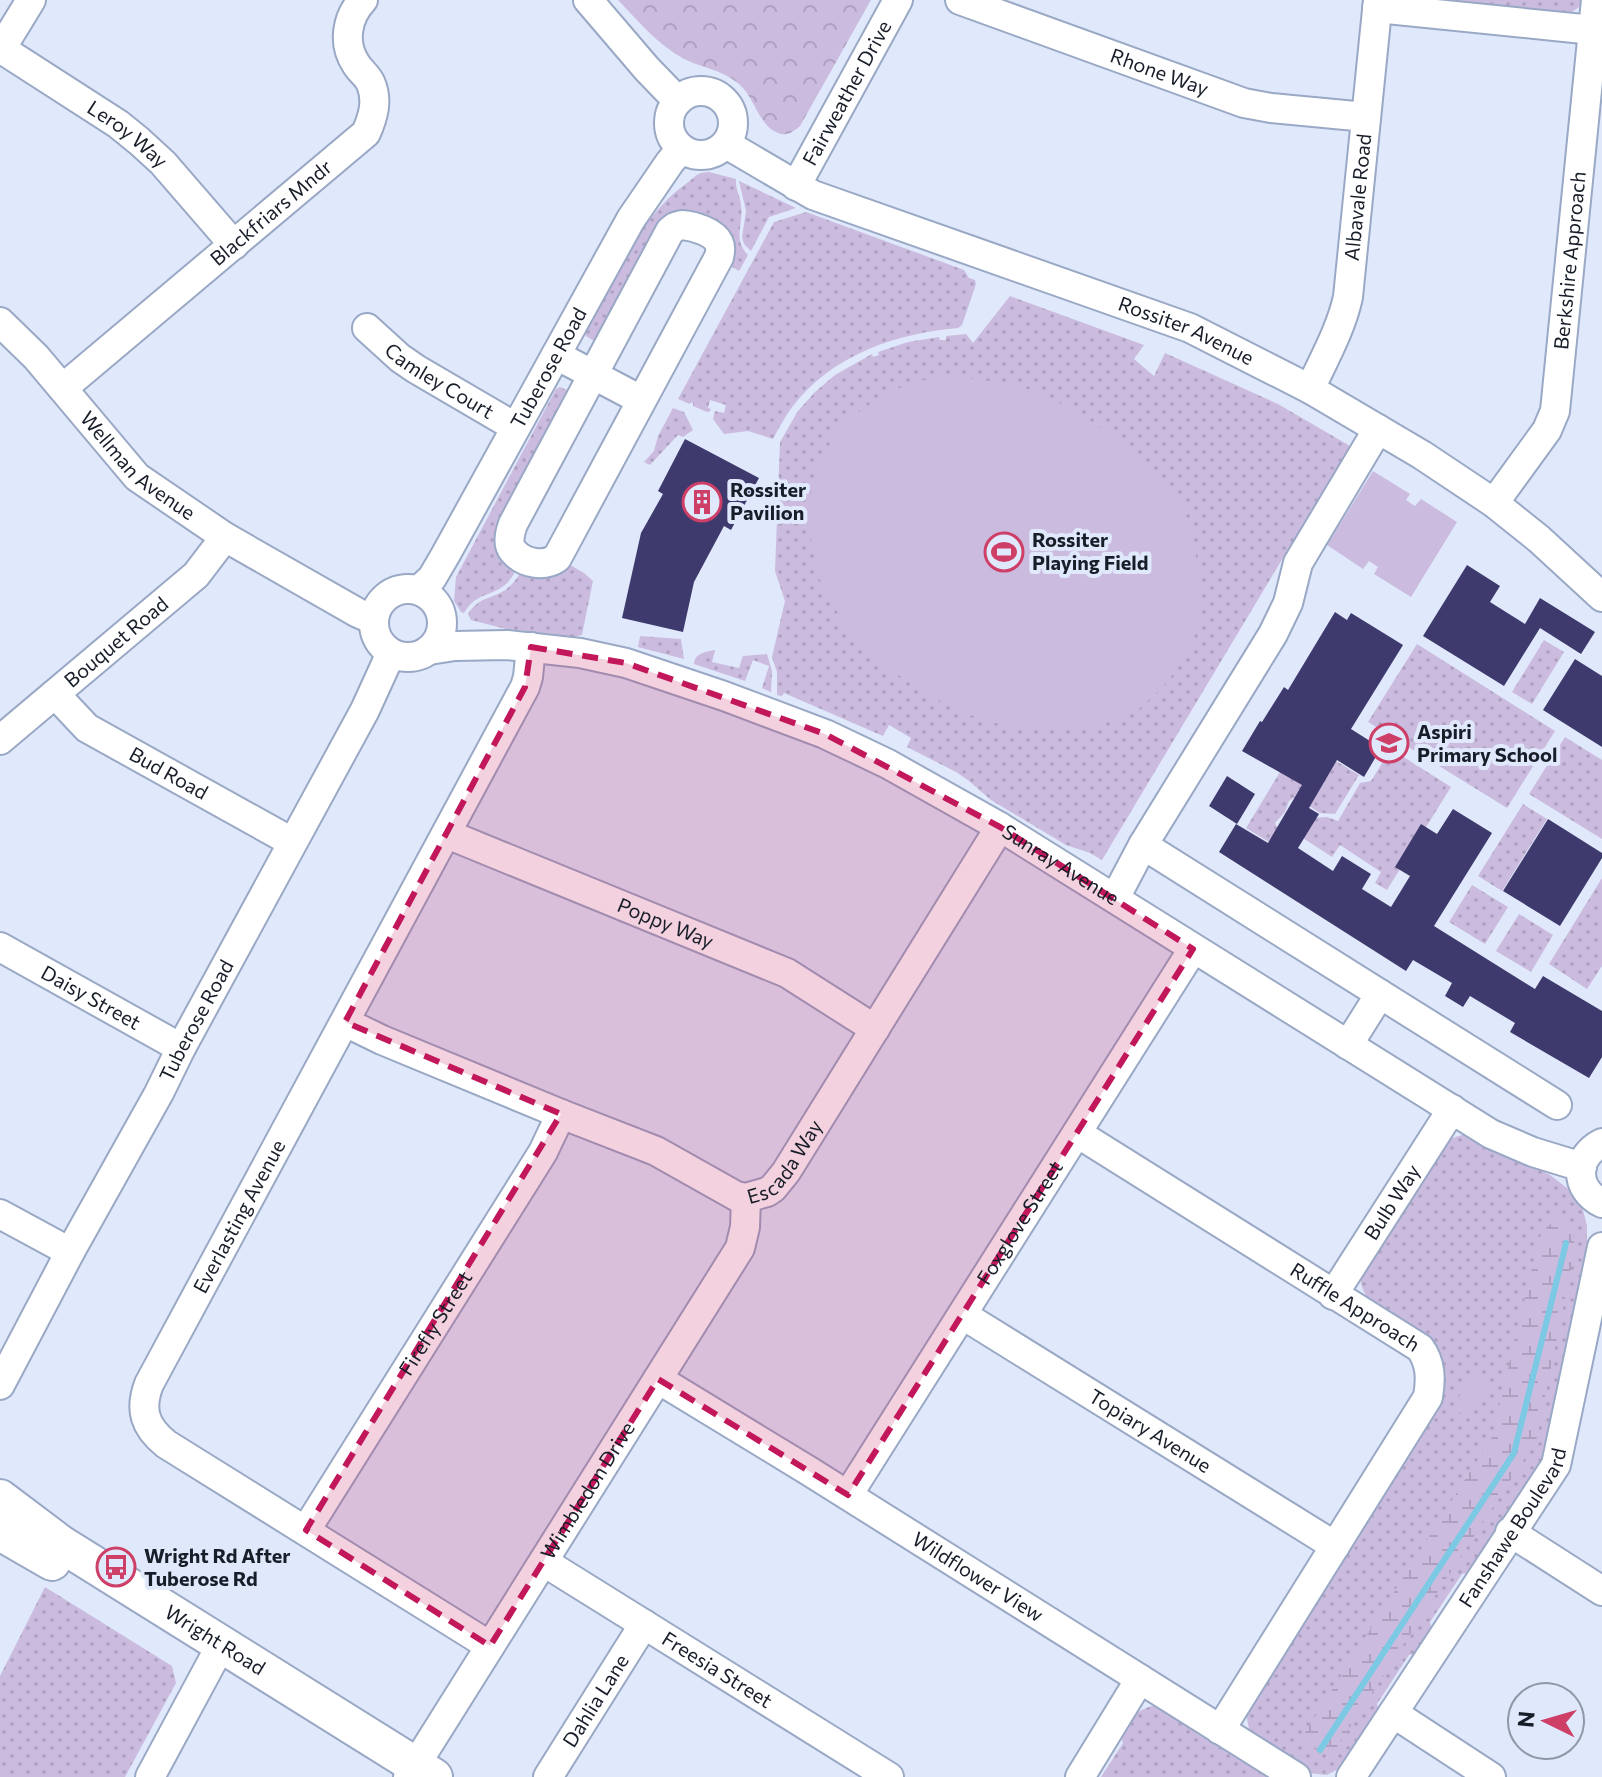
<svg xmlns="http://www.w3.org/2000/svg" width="1602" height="1777" font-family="Commissioner,sans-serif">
<defs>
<pattern id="grass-dots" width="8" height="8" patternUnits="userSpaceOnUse" patternTransform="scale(2)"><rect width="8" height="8" fill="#cbbbdf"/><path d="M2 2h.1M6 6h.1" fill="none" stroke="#aea0bf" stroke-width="1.8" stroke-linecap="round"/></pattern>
<pattern id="forest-crowns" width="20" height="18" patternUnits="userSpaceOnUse" patternTransform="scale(2)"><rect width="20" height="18" fill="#cbbbdf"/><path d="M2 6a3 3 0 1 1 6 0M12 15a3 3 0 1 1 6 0" fill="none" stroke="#aea0bf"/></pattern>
<pattern id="wetland-marsh" width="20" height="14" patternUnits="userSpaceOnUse" patternTransform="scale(2)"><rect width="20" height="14" fill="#cbbbdf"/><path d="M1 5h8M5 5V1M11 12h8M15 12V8" fill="none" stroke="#aea0bf"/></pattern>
</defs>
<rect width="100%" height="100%" fill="#e0e9fc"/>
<path fill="url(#grass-dots)" d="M1407,0H1583L1579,7L1568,15Z
M709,172L736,179C735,189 740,195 741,205C744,224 732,239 748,255L739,271L727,264L690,217L592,348L594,341L586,336L585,333C613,282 639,216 687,183C697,176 695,173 709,172Z
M739,181L796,208L769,217L751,251L744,244L742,237L746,211Z
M806,212L964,270L969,278L975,280L976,284L962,325L958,328C897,333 832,355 793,406C785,416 779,428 773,439L748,431L724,434L713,419L715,411L724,413L726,405L710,400L708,408L711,409L709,412H707L693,406V403L691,402L690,404L678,399L774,222Z
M1010,296L1144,345L1134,359L1154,376L1165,353L1278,404L1350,446L1102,860L1090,853L1066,845L991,800L969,781L956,772L907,747L911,738L889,725L883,736L784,693L782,696L777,695V672L772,657L785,601L775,571L780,442L798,411L815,392L835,375L872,354L873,357L879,355L878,352L908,342L939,337L940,340H946V336L966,334L973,343Z
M560,387L569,391L502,527L518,566C514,574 510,582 502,587C485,598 477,593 464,613L461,612L454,601L456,577L556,389Z
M673,408L684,412L693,430L683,437L678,435L650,465L644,462L654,451L658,436Z
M565,562L584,573L593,581L582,635L574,637L506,629L471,620L468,614C478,599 485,600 500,593C510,588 517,579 523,569Z
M640,636L681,639L684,659L638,647Z
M1544,640L1564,652L1532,704L1512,692Z
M1417,644L1555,731L1507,808L1368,722Z
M715,650L712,662L739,668L743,656L767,654L772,671L771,692L762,688L769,666L753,660L745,681L694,664C695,653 705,652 715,650Z
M1565,737L1602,760V839L1529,794Z
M1300,739L1359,775L1335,814L1320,813L1299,799L1293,798L1289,801L1285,812L1275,823L1279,832L1299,860L1246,828Z
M1391,749L1451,787L1387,890L1375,883L1381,872L1340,845L1332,857L1303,838L1313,818L1327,817L1338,821L1360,783L1371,781Z
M1523,804L1547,819L1502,891L1478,876Z
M1602,878V966L1587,989L1549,964Z
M1472,885L1508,907L1485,944L1449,922Z
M1519,914L1553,935L1531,972L1496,951Z
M1465,1134L1550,1175L1575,1194L1582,1206L1587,1226V1260L1547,1449L1540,1465L1471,1573L1462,1574L1430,1622L1432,1632L1418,1653L1409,1655L1377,1704L1380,1713L1344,1766L1327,1775L1308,1773L1250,1734L1246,1714L1439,1392L1369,1304L1361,1284V1274L1443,1141Z
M45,1587L172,1666L176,1683L125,1777H0V1676Z
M1152,1706H1158L1193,1723L1196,1733L1244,1763L1254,1761L1279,1777H1101L1123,1743L1120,1733C1130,1719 1135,1711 1152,1706Z"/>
<path fill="url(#forest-crowns)" d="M618,0H871L800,126C794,131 787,137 778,133C758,125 755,98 740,85C724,70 702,68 684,59C658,45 638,21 618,0Z"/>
<path fill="url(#wetland-marsh)" d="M1557,1216L1572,1224L1575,1249L1536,1441L1336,1748L1324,1753L1301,1739L1492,1437L1539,1238Z"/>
<path fill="#cbbbdf" d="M948,376L999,382L1031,390L1062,404L1126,442L1163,481L1176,497L1191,525L1200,582L1201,612L1193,641L1180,665L1162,688L1139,709L1109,722L1077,730L1006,726L981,719L953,708L924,692L882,664L864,648L849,631L833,605L818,576L807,517L813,481L824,454L839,428L861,410L886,394L913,382Z
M1373,471L1410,494L1406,500L1415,506L1421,499L1457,522L1411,597L1374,574L1378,567L1369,561L1363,569L1327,545Z
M1474,1372L1491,1383L1469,1419L1452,1408Z"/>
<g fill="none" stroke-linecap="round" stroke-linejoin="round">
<path stroke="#7cc9e4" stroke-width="6" d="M1320,1750L1514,1453L1566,1243"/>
</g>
<path fill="#3e3a6d" d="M685,439L759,478L731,530L724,526L694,582L683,632L622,618L641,533L663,494L658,491Z
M1467,565L1500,586L1490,602L1525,624L1540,598L1595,632L1581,654L1540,628L1504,686L1423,636Z
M1335,612L1347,620L1351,613L1403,645L1351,729L1381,748L1364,777L1337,760L1309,808L1319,814L1298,848L1333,871L1342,856L1371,874L1362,889L1391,907L1410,876L1395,867L1421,824L1437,834L1453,809L1492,833L1434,926L1535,989L1543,976L1602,1011V1057L1589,1078L1510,1032L1515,1023L1470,996L1463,1007L1445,996L1452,983L1413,960L1406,971L1219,852L1236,824L1268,843L1302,785L1242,751L1260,721L1262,722L1284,687L1288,690Z
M1575,659L1602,676V747L1543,710Z
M1227,776L1255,794L1237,824L1209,806Z
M1548,819L1602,853V858L1560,926L1503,891Z"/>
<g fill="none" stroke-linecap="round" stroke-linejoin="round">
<defs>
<g id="minor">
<path d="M588,0L647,69L678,101"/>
<path id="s1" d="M960,0L1244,103L1271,108L1366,117"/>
<path d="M1377,8L1593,30"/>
<path id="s2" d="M0,48L118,124L139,141L163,163L234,245"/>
<path d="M1,49L31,0"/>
<circle cx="701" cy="123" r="32"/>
<path id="s3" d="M726,144L813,195L1190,328L1310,389L1422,455L1494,503L1539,539L1602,597"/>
<path id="s4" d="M796,186L898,0"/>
<path d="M682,225C694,226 714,232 719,243C721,247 720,253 719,257L557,558C544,567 524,564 513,551C507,544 510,532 513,524L670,231L675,227Z"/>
<path id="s5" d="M0,322L36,357L137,477L225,537L358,613L374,620"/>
<path id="s6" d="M367,328L400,358L416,369L515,427"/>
<path d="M556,355L641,400"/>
<path id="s7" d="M63,388L366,133C373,117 378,101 371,84C368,76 360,71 356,64C342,43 347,17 363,0"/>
<path id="s8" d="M1310,389C1324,359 1341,329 1348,297L1378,0"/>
<path id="s9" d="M1494,503L1547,430L1555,411L1596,0"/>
<circle cx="408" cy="623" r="34"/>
<path id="s10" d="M419,590L432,578L446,554L631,219L670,162L681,149"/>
<path id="s11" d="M429,650L455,646L507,645L580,653L626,663L724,696L825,734L888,764L1000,827L1491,1134L1533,1152L1582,1167"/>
<path id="s12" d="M55,694L87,728L292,842"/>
<path id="s13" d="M0,740L196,575L225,537"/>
<path id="s14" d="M447,834L787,973L875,1029"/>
<path d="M1143,845L1380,994L1348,1045"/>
<path d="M1115,898L1143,845L1273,634L1288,603L1298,563L1378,429"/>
<path id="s15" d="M0,947L181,1048"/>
<path d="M1380,994L1557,1105"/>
<path id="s16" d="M345,1022L382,1040L561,1114L656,1151L736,1196L746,1198L767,1192L773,1188L786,1172L1000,827"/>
<path id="s17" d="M1077,1133L1420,1348C1431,1363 1431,1379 1428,1397L1220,1730"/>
<path d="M1602,1143C1574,1157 1574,1189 1602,1203"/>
<path d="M0,1214L70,1252"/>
<path id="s18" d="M1333,1295L1452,1109"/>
<path id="s19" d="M963,1315L1335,1546"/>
<path id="s20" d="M658,1379L809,1471L1296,1777"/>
<path id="s21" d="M0,1385L70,1252L159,1093L181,1048L365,710L391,653"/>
<path id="s22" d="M848,1495L1193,949"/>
<path id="s23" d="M306,1530L543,1152L561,1114"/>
<path d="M1510,1532L1602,1591"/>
<path id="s24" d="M544,1562L889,1777"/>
<path id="s25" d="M490,1646L166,1444C145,1427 139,1410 149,1384L525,687L528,677L531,647"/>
<path d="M1393,1713L1491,1777"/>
<path d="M150,1777L213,1660"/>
<path id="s26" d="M408,1777L740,1248L745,1227L746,1198"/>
<path id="s27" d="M548,1777L644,1624"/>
<path d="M1080,1777L1140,1679"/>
<path id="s28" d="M1351,1777L1556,1465L1602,1247"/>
</g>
<g id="major">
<path id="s29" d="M0,1498L61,1544L434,1777"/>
<path d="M0,1532L52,1562"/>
</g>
</defs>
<use href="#minor" stroke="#99a8c5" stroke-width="32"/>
<use href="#major" stroke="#99a8c5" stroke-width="40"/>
<use href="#minor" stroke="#fff" stroke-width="28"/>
<use href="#major" stroke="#fff" stroke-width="36"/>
</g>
<path fill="#c2185b" fill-opacity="0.2" stroke="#c2185b" stroke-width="6" stroke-dasharray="16 10" stroke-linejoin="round" d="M531,647L626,663L825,734L1000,827L1193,949L848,1495L658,1379L490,1646L306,1530L561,1114L345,1022L525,687Z"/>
<defs>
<symbol id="building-ring" viewBox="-11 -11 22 22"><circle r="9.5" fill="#e0e9fc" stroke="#ce3f67" stroke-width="1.5"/><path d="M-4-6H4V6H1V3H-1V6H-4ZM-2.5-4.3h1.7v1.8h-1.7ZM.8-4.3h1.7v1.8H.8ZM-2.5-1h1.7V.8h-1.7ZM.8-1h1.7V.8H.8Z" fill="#ce3f67"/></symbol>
<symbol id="stadium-ring" viewBox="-11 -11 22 22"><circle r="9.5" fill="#e0e9fc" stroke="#ce3f67" stroke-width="1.5"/><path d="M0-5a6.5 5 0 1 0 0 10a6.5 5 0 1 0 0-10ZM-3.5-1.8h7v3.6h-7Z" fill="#ce3f67"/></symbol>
<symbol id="school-ring" viewBox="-11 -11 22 22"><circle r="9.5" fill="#e0e9fc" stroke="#ce3f67" stroke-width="1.5"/><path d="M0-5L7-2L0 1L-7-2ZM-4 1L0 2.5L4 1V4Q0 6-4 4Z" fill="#ce3f67"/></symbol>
<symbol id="bus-ring" viewBox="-11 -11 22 22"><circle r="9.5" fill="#e0e9fc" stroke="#ce3f67" stroke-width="1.5"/><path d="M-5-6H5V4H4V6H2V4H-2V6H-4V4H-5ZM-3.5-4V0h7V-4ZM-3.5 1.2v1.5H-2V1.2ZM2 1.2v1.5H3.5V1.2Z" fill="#ce3f67"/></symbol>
</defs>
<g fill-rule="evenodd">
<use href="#building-ring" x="680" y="480" width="44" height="44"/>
<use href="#stadium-ring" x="982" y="530" width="44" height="44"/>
<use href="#school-ring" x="1367" y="721" width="44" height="44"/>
<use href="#bus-ring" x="94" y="1545" width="44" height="44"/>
</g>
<g text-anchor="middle" stroke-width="8" stroke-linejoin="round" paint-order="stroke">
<g font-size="20" fill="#181e29" stroke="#e0e9fc">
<text dy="7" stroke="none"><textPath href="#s1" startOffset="212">Rhone Way</textPath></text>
<text dy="7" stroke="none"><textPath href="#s4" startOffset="106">Fairweather Drive</textPath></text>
<text dy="7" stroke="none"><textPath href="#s2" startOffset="154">Leroy Way</textPath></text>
<text dy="7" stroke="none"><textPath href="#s8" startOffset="200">Albavale Road</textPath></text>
<text dy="7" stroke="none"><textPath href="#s7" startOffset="272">Blackfriars Mndr</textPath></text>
<text dy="7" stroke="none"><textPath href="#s9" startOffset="262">Berkshire Approach</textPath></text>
<text dy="7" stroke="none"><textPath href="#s3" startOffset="498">Rossiter Avenue</textPath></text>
<text dy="7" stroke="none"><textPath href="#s10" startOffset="258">Tuberose Road</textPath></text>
<text dy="7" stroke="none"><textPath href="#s6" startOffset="90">Camley Court</textPath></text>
<text dy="7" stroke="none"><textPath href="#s5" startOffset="200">Wellman Avenue</textPath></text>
<text dy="7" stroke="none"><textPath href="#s13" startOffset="152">Bouquet Road</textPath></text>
<text dy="7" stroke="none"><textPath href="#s12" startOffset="140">Bud Road</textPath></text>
<text dy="7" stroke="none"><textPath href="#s11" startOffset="680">Sunray Avenue</textPath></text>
<text dy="7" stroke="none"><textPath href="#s14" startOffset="236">Poppy Way</textPath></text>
<text dy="7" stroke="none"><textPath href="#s15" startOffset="104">Daisy Street</textPath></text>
<text dy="7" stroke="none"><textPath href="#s21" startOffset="414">Tuberose Road</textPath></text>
<text dy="7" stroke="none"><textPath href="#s16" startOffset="494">Escada Way</textPath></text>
<text dy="7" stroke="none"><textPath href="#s18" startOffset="110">Bulb Way</textPath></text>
<text dy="7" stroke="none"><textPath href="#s25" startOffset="640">Everlasting Avenue</textPath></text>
<text dy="7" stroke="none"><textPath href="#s22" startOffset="322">Foxglove Street</textPath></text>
<text dy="7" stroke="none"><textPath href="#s17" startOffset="328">Ruffle Approach</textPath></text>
<text dy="7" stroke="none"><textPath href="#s23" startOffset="244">Firefly Street</textPath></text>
<text dy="7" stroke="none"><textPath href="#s19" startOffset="220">Topiary Avenue</textPath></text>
<text dy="7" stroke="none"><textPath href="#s26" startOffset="338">Wimbledon Drive</textPath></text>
<text dy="7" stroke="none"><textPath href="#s28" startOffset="298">Fanshawe Boulevard</textPath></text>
<text dy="7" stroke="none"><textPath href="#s20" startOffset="376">Wildflower View</textPath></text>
<text dy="7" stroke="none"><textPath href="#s29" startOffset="258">Wright Road</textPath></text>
<text dy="7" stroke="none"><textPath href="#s24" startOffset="204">Freesia Street</textPath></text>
<text dy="7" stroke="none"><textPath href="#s27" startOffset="90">Dahlia Lane</textPath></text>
</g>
<g font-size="20" font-weight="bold" fill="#181e29" stroke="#e0e9fc" text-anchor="start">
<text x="730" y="497">Rossiter<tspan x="730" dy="23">Pavilion</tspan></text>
<text x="1032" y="547">Rossiter<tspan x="1032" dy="23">Playing Field</tspan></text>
<text x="1417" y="739">Aspiri<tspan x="1417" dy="23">Primary School</tspan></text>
<text x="144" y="1563">Wright Rd After<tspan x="144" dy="23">Tuberose Rd</tspan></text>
</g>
</g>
<g transform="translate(1546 1721) rotate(275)"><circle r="38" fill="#e0e9fc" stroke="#9098a8" stroke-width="2"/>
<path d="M0-6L14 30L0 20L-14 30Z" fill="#ce3f67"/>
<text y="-12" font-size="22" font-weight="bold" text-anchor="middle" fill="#181e29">N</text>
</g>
</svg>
